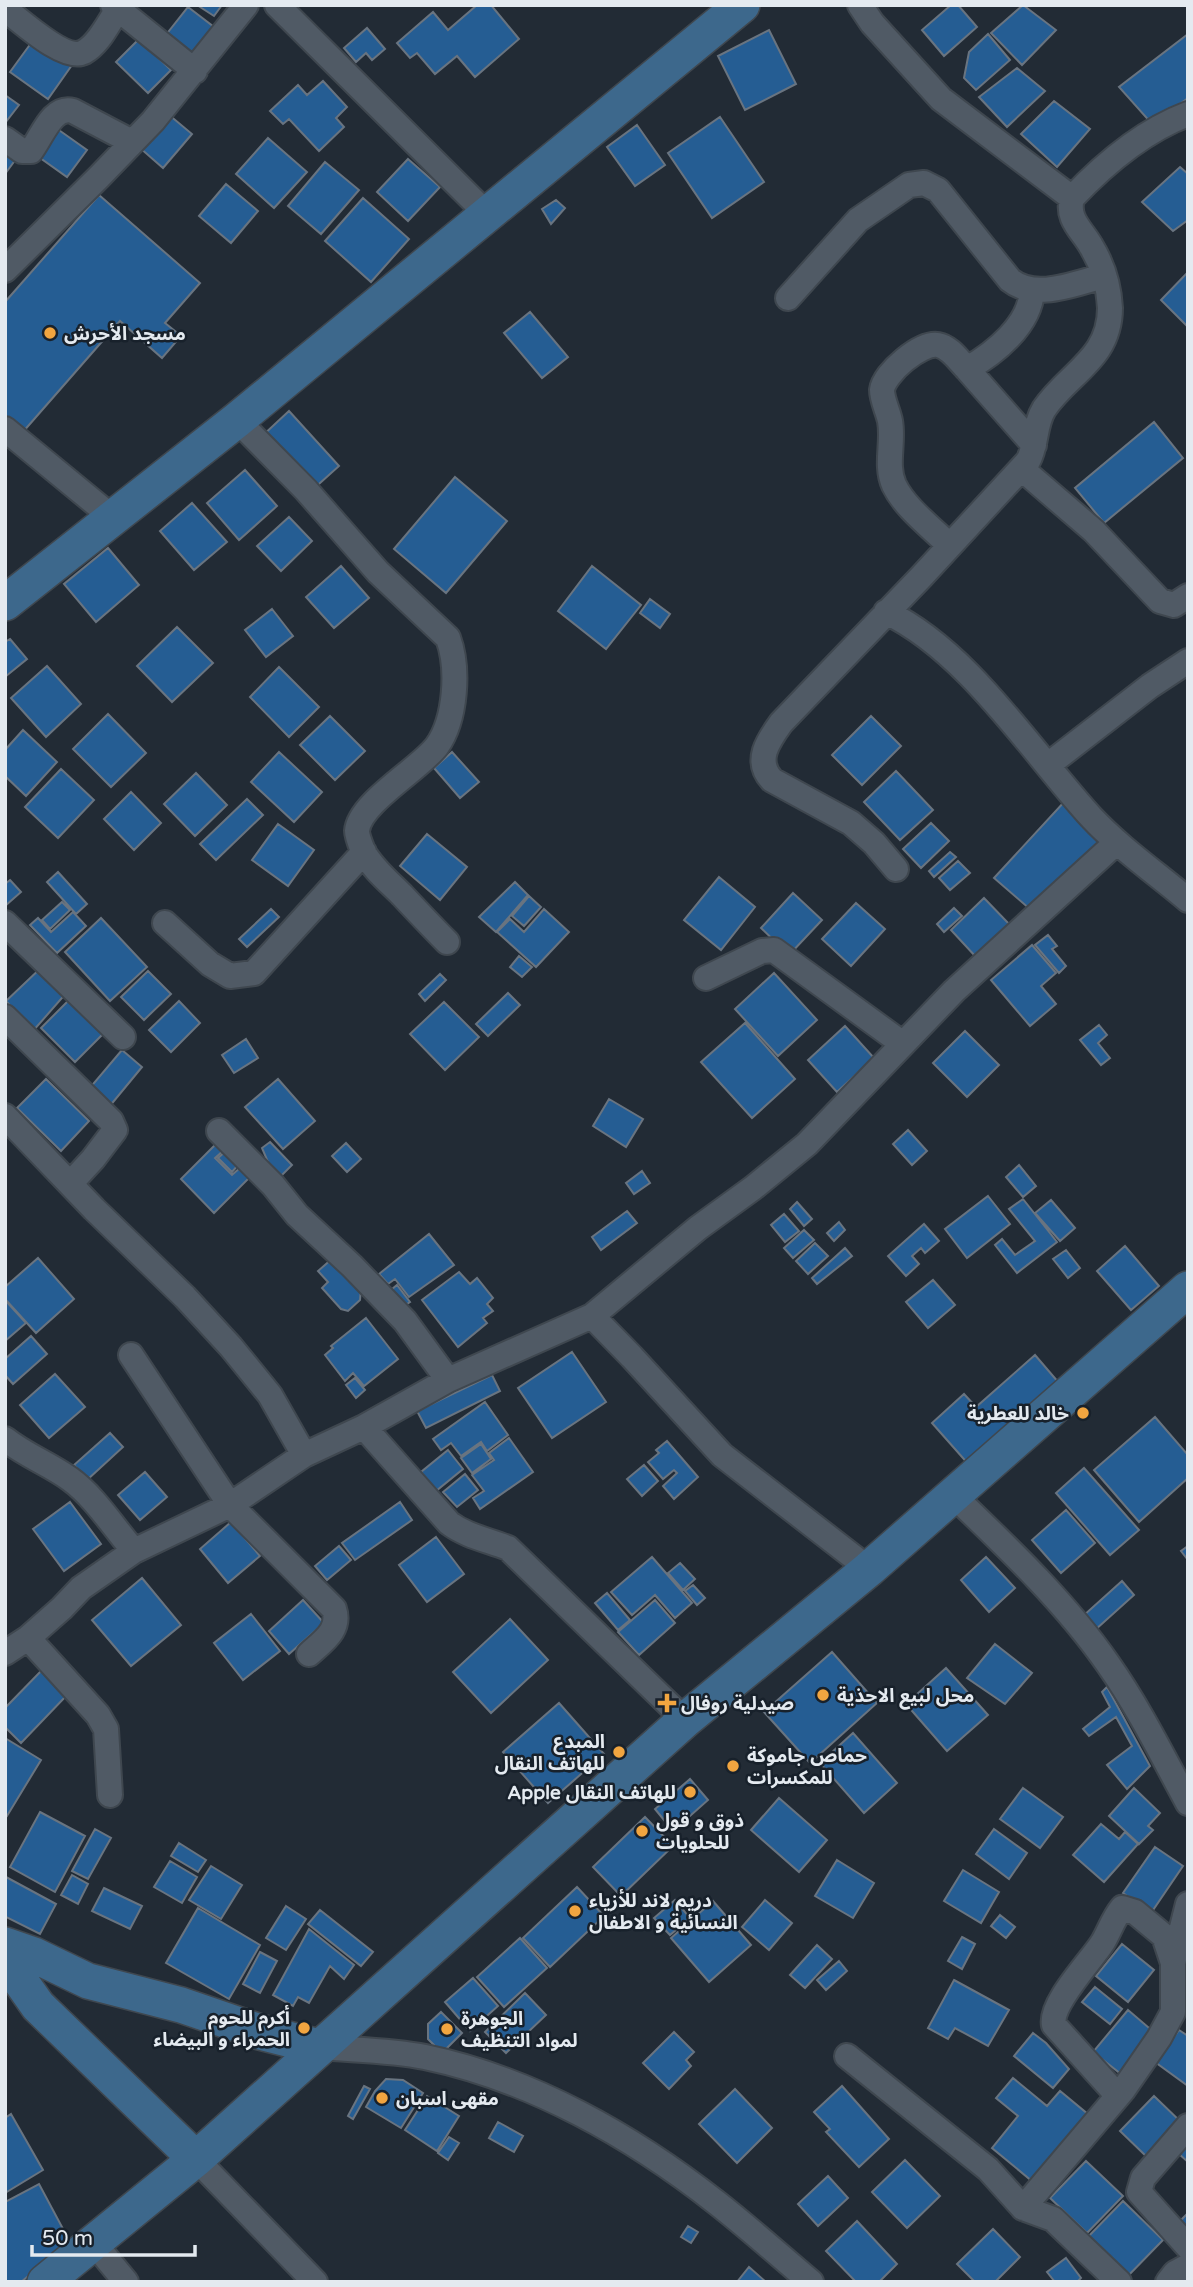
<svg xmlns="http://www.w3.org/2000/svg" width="1193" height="2287" font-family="'Varela Round','Noto Sans Arabic',sans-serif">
<rect width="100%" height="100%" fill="#222b35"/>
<path fill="#255d93" stroke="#697480" stroke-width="2" d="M197,5H222L214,16Z
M477,5H491L519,39L475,77L457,56L435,74L417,53L410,58L397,43L433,12L448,30Z
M951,5H958L977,27L944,56L922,30Z
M1023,5L1056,30L1022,65L991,33Z
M188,7L214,27L190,56L165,36Z
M367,28L385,49L372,60L366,53L356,62L344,48Z
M769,30L796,84L745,110L718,56Z
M988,34L1010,60L976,90L964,78L969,52Z
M1188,34V98L1152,124L1119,87Z
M34,39L72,65L48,99L10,72Z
M139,39L171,70L148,93L116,62Z
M1017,68L1045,91L1007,127L979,97Z
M323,81L347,107L336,118L344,127L319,151L289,119L283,124L270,111L298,85L307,95Z
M5,95L19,105L5,123Z
M1054,101L1090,129L1057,167L1021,134Z
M168,114L192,134L163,168L140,148Z
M720,117L764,182L712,218L668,153Z
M637,125L665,165L635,186L607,147Z
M56,128L87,150L67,177L36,155Z
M268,138L307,172L274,208L236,174Z
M5,151L16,159L5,174Z
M408,159L440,187L408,221L377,192Z
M325,162L359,190L321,234L288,206Z
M1180,167L1188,174V220L1173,231L1142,202Z
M226,184L258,211L231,243L199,216Z
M99,195L200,283L165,323L181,336L162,358L120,321L22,433L5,419V302Z
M363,198L409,239L371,282L325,241Z
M556,200L565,208L551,224L542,209Z
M1188,272V327L1161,300Z
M530,312L568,357L542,378L504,333Z
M289,411L339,466L310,492L261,437Z
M1154,422L1183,458L1104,523L1075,488Z
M245,470L277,506L239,540L207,503Z
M455,477L507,521L446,593L394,549Z
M192,503L227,542L194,570L160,531Z
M289,517L312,541L281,571L257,546Z
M108,548L139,585L96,622L64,584Z
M341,566L369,598L334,628L306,597Z
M592,566L641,605L606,649L558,611Z
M650,599L670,614L660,628L640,613Z
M272,609L293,636L266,657L245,630Z
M177,627L213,663L172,702L137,666Z
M10,639L27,659L5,677V642Z
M47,666L81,704L46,737L11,698Z
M279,667L319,707L289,737L250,697Z
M108,714L146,753L111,787L73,749Z
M330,716L365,751L335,780L300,745Z
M871,716L901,746L862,785L832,755Z
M23,730L57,762L26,796L5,776V750Z
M279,752L322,792L294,822L251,782Z
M452,752L479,782L460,798L434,768Z
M61,769L94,800L58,838L25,807Z
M896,771L933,810L900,840L864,802Z
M196,773L227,805L195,836L164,804Z
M131,792L161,823L134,850L104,819Z
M247,799L263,815L216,860L200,844Z
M1065,801L1107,844L1031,910L994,878Z
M931,823L949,841L921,868L903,849Z
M278,824L314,850L288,886L252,860Z
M427,834L467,867L440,900L400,866Z
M950,852L956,857L934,877L929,871Z
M958,861L970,873L950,890L939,878Z
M58,872L87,904L76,914L47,882Z
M719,877L755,907L721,950L684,920Z
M10,880L21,892L5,906V884Z
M515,882L528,895L496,932L479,917Z
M793,893L822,920L789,955L761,928Z
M529,896L541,907L524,926L512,916Z
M984,898L1010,925L976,957L951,930Z
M62,902L70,910L50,929L42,920Z
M856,903L885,929L851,966L822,939Z
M954,908L962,916L944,932L937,924Z
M271,909L279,917L247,947L239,939Z
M544,909L569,932L536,967L497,932L510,919L524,932Z
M73,912L86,926L57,953L30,925L38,918L51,932Z
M101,918L147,967L110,1001L65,952Z
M1048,935L1057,946L1052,949L1066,966L1059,973L1035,945Z
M1032,945L1056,973L1041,986L1056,1004L1030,1026L991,980Z
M519,956L532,967L522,977L510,967Z
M44,965L68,991L33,1031L6,1001Z
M148,971L171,994L144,1020L121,997Z
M774,973L817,1020L778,1056L735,1009Z
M440,974L446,980L425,1001L419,994Z
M508,993L520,1005L488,1036L476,1024Z
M74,995L108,1029L75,1062L41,1028Z
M179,1001L200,1023L171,1052L149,1030Z
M444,1002L479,1037L445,1070L410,1034Z
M745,1023L795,1079L752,1118L701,1062Z
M1099,1025L1107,1035L1098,1043L1110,1058L1101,1065L1080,1040Z
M845,1026L874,1058L837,1092L808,1060Z
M965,1031L999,1065L967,1097L933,1063Z
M246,1039L258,1058L234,1073L222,1055Z
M122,1050L142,1067L109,1107L88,1090Z
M46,1079L89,1121L61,1151L17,1108Z
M278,1079L315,1121L283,1149L245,1107Z
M609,1099L643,1119L626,1147L593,1126Z
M908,1130L927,1151L912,1165L893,1144Z
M270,1142L292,1165L276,1181L262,1148Z
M217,1143L224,1150L215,1158L232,1175L241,1167L250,1177L214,1213L181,1179Z
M346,1143L361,1159L347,1172L332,1156Z
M226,1151L239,1164L232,1172L218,1158Z
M1019,1165L1036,1186L1023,1197L1006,1177Z
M642,1171L650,1183L634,1194L626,1183Z
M988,1196L1010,1224L967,1258L945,1229Z
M1023,1199L1057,1242L1017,1273L995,1245L1002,1239L1015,1255L1035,1241L1009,1209Z
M1051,1200L1075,1228L1060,1241L1035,1213Z
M797,1202L812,1219L804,1226L790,1209Z
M627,1211L637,1223L601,1250L592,1237Z
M784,1214L799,1231L785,1242L771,1225Z
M839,1222L845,1230L834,1241L827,1233Z
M924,1224L939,1241L925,1253L921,1248L912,1256L919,1264L906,1276L888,1256Z
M804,1230L814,1240L793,1258L784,1248Z
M429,1234L454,1265L409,1297L395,1279L388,1284L379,1274Z
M815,1243L828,1256L808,1274L796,1261Z
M1125,1246L1159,1286L1131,1310L1097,1271Z
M845,1248L852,1256L817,1284L812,1278Z
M1066,1250L1080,1268L1068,1278L1053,1259Z
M38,1258L74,1299L36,1333L5,1299V1287Z
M333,1258L361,1288L360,1300L348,1311L341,1309L322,1288L328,1282L318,1271Z
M459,1272L470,1284L477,1278L493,1298L487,1304L493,1311L483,1318L487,1323L458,1347L422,1300Z
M933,1280L955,1305L928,1328L906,1302Z
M397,1285L410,1302L404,1306L391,1290Z
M5,1300L26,1323L5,1341Z
M366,1318L398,1359L364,1386L353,1373L345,1381L325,1355L333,1348L331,1346Z
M31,1336L47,1354L13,1384L5,1375V1359Z
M572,1352L606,1402L552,1438L518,1388Z
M1035,1355L1059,1383L970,1466L932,1423L964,1394L976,1407Z
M55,1374L85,1407L49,1438L20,1405Z
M492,1375L500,1391L426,1428L417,1411Z
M355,1378L365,1390L356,1398L346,1385Z
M485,1402L508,1435L487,1451L481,1442L461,1456L451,1443L441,1450L433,1439Z
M1155,1417L1188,1455V1478L1139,1522L1094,1470Z
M110,1433L123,1447L87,1480L74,1465Z
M509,1438L533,1472L480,1509L473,1498L484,1491L472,1475L494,1460L489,1453Z
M667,1441L698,1477L674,1499L663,1486L677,1473L674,1470L663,1479L648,1462L659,1453L656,1450Z
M481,1444L491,1459L472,1473L461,1458Z
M448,1450L463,1469L436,1491L421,1472Z
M644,1465L658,1481L642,1496L627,1479Z
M1084,1468L1139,1530L1110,1555L1056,1493Z
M145,1472L167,1497L140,1520L118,1495Z
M465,1474L478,1490L457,1507L443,1492Z
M70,1502L101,1544L64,1571L33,1529Z
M400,1502L412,1520L355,1560L342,1543Z
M1066,1510L1095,1543L1061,1573L1032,1540Z
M231,1522L260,1556L228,1583L200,1549Z
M436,1537L464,1574L427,1602L399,1565Z
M339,1546L351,1560L327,1580L315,1566Z
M1188,1546V1560L1181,1551Z
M652,1557L692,1603L675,1618L655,1595L632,1615L611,1592Z
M986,1557L1015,1588L989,1612L961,1580Z
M680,1563L695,1579L683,1590L668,1573Z
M142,1578L181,1625L131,1666L92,1620Z
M1122,1581L1134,1595L1095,1630L1083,1616Z
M693,1585L705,1598L697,1605L685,1591Z
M607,1593L630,1620L618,1630L595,1603Z
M303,1600L324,1623L289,1654L269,1631Z
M655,1600L675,1623L639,1655L618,1632Z
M251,1614L280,1651L243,1680L214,1643Z
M510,1619L548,1660L491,1713L453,1672Z
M995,1644L1032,1673L1005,1704L967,1678Z
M832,1652L877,1703L810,1763L764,1712Z
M44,1668L69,1693L21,1743L5,1727V1708Z
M946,1668L988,1715L947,1751L906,1704Z
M1107,1687L1150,1766L1127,1789L1107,1765L1132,1746L1116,1717L1089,1736L1083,1729L1110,1707L1102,1692Z
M559,1703L604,1754L548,1803L503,1752Z
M853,1733L897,1783L864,1813L820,1763Z
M5,1738L41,1760L7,1816L5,1815Z
M690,1779L708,1800L673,1831L655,1809Z
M1023,1788L1063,1817L1040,1848L1000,1819Z
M1134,1788L1160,1813L1148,1826L1153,1830L1139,1844L1109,1816Z
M779,1798L827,1840L799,1872L751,1830Z
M40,1812L85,1836L55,1892L10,1867Z
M645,1817L673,1846L621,1896L593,1867Z
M1101,1824L1119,1839L1125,1832L1138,1844L1104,1882L1073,1855Z
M95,1829L111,1838L88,1879L72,1871Z
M994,1829L1027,1853L1009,1879L976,1854Z
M179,1843L206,1860L198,1872L171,1856Z
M1155,1847L1183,1866L1151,1913L1123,1893Z
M837,1860L874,1883L853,1918L815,1896Z
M170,1861L197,1877L182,1903L154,1887Z
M211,1866L242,1885L221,1919L189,1900Z
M963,1870L999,1892L981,1923L944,1901Z
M72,1875L88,1884L78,1904L61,1895Z
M6,1877L56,1904L40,1934L6,1917Z
M577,1887L604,1916L550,1967L523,1938Z
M104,1888L142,1906L130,1929L92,1911Z
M675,1900L690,1918L670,1935L654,1918Z
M765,1900L792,1923L769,1950L742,1927Z
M713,1901L751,1945L709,1982L671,1938Z
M286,1906L306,1919L286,1950L266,1938Z
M198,1908L260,1945L229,1999L166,1963Z
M320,1910L373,1952L361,1966L308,1924Z
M1000,1915L1015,1927L1006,1938L991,1926Z
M309,1929L354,1965L344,1979L330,1966L309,2003L298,1997L293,2006L273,1995Z
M962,1937L975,1944L962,1969L948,1961Z
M520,1938L547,1968L504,2007L477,1977Z
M1122,1944L1154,1970L1128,2002L1096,1976Z
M817,1945L832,1959L805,1988L790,1975Z
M260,1952L277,1961L260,1993L243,1984Z
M839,1961L847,1971L826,1990L817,1980Z
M473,1978L498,2006L470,2031L445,2002Z
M954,1980L1009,2010L988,2046L955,2028L948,2039L928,2028Z
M1095,1987L1122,2009L1110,2024L1082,2002Z
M525,1993L546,2015L506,2053L485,2032Z
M1128,2010L1155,2033L1121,2074L1093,2052Z
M441,2012L462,2033L442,2053L428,2039V2024Z
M1179,2030L1188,2036V2086L1155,2062Z
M674,2032L694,2052L686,2060L691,2066L669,2089L643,2063Z
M1033,2033L1046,2043L1069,2069L1053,2088L1014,2056Z
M1013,2078L1047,2106L1060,2091L1089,2115L1033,2182L992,2148L1018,2116L996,2098Z
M386,2079L403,2080L423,2093L401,2128L366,2107L375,2091Z
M364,2086L370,2089L353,2119L348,2116Z
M842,2086L889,2139L859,2167L826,2132L830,2129L814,2112Z
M735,2089L772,2128L737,2163L699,2124Z
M427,2096L459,2116L437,2151L405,2130Z
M1154,2096L1182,2123L1148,2158L1120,2131Z
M11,2114L43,2170L5,2193V2118Z
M498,2122L523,2136L514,2152L489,2138Z
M449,2137L459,2143L448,2160L438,2153Z
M1188,2145V2162L1179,2154Z
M905,2160L940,2196L907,2228L872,2192Z
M1086,2161L1123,2196L1087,2233L1050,2198Z
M828,2176L848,2198L818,2226L798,2204Z
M39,2184L70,2242L21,2282H5V2202Z
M1123,2201L1163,2240L1122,2282L1082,2243Z
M1188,2213V2238L1175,2226Z
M857,2221L897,2264L879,2282H856L826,2251Z
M688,2226L698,2232L691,2243L681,2237Z
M993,2229L1020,2257L995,2282H975L957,2264Z
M1066,2258L1081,2278L1077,2282H1055L1047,2272Z
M749,2267L766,2282H737Z"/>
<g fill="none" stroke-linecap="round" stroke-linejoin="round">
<defs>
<path id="street" d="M113,5L195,71
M277,5L488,215
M860,5L872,23L941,99L1072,198
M5,9C21,21 65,62 84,52C99,44 109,22 118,9
M5,139L22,151H31C42,137 52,105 73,111L132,142
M5,270L99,177L153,121L246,5
M788,298L858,220L909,185L924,183L938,190L1010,280C1036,301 1075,283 1104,276
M967,369L1034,445
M237,420L306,490L378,572L448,638C459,668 456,719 437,746C421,768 359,803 357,831C357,836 361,846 363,851C372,868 389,882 402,895C417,911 432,927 447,942
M5,429L112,517
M1022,469L1094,531L1160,601L1174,605L1188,596
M949,545C931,527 905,508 894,485C885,465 894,442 890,421C888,411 882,400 882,390C884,373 921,342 938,345C950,347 959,361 967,369C995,353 1030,325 1032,291
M886,612C968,651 1030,750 1091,817C1120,848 1156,873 1188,900
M1048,765L1150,686L1188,661
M896,869L874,843L851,823L772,780C754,761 768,741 781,723L922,576L1028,461C1037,445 1034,425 1044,409C1068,373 1110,359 1110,308C1109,287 1102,264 1091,246C1082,230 1066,219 1072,198C1105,163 1143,131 1188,114
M5,923L123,1037
M165,923L210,964L230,976L254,973L364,852
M706,978L762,951L774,950L903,1044
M5,1017L111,1121L115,1130L93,1159L70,1184
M5,1116L94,1209L185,1297L231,1347L270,1395L304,1455
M219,1131L273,1185L297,1215L352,1266L405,1321L448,1380
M592,1316L632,1357L722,1455L869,1569
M131,1355L230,1505L334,1609C341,1630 323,1641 309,1654
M364,1427L449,1523C466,1536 488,1540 508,1548L685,1720
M5,1439C25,1455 49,1464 70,1479C95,1497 114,1528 134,1551
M953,1495C1008,1548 1065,1602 1108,1664C1139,1708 1163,1757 1188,1803
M28,1638L98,1715L106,1729L110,1795
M5,1653L28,1638L62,1608L81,1588L134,1551L230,1505L304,1455L364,1427L448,1380L592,1316L698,1228L753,1188L807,1144L954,991L1117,842
M319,2047C353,2050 391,2050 425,2057C531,2079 632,2136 717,2203C749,2228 780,2256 811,2282
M847,2056L988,2169L1023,2208L1053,2219L1119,2282
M1118,2096L1054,2025C1049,2004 1092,1960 1103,1942C1110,1930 1113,1919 1122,1908L1135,1912L1164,1936L1173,1963
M1188,2126L1143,2178L1139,2192L1188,2247
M196,2159L315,2282
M1023,2208L1123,2090L1159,2038L1173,2012V1963L1188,1904
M93,2242L126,2282
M1168,2282L1175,2273L1188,2266"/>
<path id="secondary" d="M5,603L237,420L742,5
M5,1945L34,1955L88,1981L181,2005L260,2032L319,2047
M5,1959L38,2006L196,2159
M45,2282L196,2159L685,1720L869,1569L1188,1289"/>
</defs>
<use href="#street" stroke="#3f474f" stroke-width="28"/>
<use href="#secondary" stroke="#3f474f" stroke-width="38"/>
<use href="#street" stroke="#505a65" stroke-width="24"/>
<use href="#secondary" stroke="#3d688c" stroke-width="35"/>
</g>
<g fill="#f1a540" stroke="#18212b" stroke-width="2.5">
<circle cx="50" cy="333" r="7"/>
<circle cx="1083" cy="1413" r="7"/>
<circle cx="823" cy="1695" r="7"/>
<path d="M663.5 1692.5h7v7h7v7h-7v7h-7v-7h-7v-7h7z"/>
<circle cx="619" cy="1752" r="7"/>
<circle cx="733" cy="1766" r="7"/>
<circle cx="690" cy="1792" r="7"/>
<circle cx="642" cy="1831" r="7"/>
<circle cx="575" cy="1911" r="7"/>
<circle cx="304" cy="2028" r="7"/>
<circle cx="447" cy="2029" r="7"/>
<circle cx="382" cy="2098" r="7"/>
</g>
<g text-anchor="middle" stroke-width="5" stroke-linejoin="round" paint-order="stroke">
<g font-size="19" font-weight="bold" fill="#e4eaf0" stroke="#18212b" text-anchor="start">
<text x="64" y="340">مسجد الأحرش</text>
<text x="1069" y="1420" text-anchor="end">خالد للعطرية</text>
<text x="837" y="1702">محل لبيع الاحذية</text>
<text x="681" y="1710">صيدلية روفال</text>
<text x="605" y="1748" text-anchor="end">المبدع<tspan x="605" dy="22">للهاتف النقال</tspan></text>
<text x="747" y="1762">حماص جاموكة<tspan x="747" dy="22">للمكسرات</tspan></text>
<text x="676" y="1799" text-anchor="end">Apple للهاتف النقال</text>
<text x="656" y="1827">ذوق و قول<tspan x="656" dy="22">للحلويات</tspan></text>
<text x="589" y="1907">دريم لاند للأزياء<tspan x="589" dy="22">النسائية و الاطفال</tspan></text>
<text x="290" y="2024" text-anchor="end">أكرم للحوم<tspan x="290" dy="22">الحمراء و البيضاء</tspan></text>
<text x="461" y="2025">الجوهرة<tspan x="461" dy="22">لمواد التنظيف</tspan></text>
<text x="396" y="2105">مقهى اسبان</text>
</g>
</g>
<rect width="1193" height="2287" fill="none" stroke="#e4eaf0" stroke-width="14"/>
<path d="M32 2245v10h163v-10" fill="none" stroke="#e4eaf0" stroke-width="3.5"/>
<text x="42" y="2245" font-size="21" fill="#e4eaf0" stroke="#18212b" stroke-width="5" paint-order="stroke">50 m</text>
</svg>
